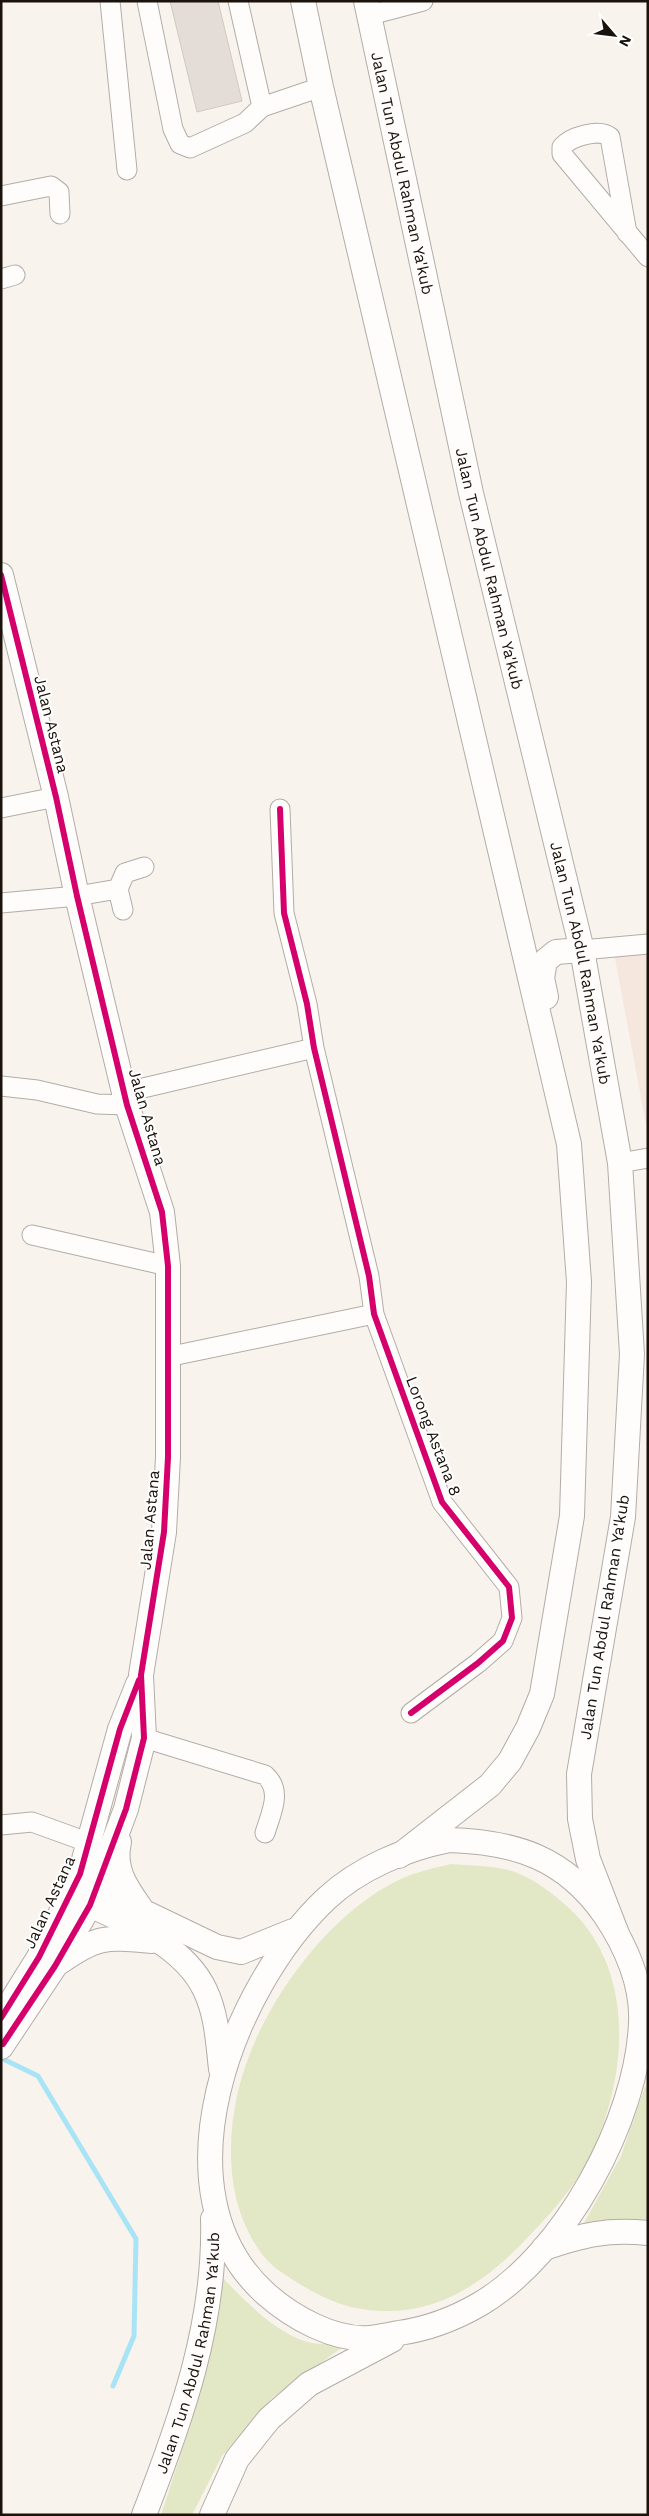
<svg xmlns="http://www.w3.org/2000/svg" width="649" height="2516" font-family="'Work Sans',sans-serif">
<rect width="100%" height="100%" fill="#f9f3ee"/>
<path fill="#f6e7de" d="M648,934V1135L611,937Z"/>
<path fill="#e2e8c5" d="M451,1864C471,1866 495,1865 515,1872C536,1880 553,1894 569,1908C638,1972 627,2081 589,2158C574,2188 552,2212 529,2236C490,2278 443,2313 383,2311C344,2311 312,2293 281,2272C254,2255 237,2212 233,2182C222,2097 257,2018 310,1953C332,1927 358,1902 389,1885C408,1874 429,1869 451,1864Z
M645,2086L648,2091V2223L627,2219L584,2223L621,2156Z
M221,2276C244,2300 278,2336 312,2343C323,2345 336,2344 347,2344L272,2398L222,2456L192,2515H161L188,2432L204,2372Z"/>
<g fill="none" stroke-linecap="round" stroke-linejoin="round">
<path stroke="#a8e4f6" stroke-width="5" d="M1,2058L38,2076L136,2239L134,2336L113,2386"/>
</g>
<path fill="#e4dcd6" stroke="#d1c9c4" d="M170,1H218L242,101L197,112Z"/>
<g fill="none" stroke-linecap="round" stroke-linejoin="round">
<defs>
<path id="minor" d="M110,1L127,170
M147,1L173,129L180,144L190,148L245,123L262,107L321,87
M238,1L262,107
M370,15L423,1
M1,196L51,186L59,192L60,214
M627,233L610,137C599,128 570,137 562,147V154L648,257
M1,279L15,275
M1,808L56,797
M280,809L284,913L307,1004L314,1048L369,1276L374,1314L442,1502L509,1587L512,1618L503,1641L478,1663L411,1713
M118,889L123,910
M1,903L77,896L118,889L125,873L144,867
M582,950L648,944
M1,1086L37,1090L97,1104L127,1105
M126,1092L314,1048
M620,1163L648,1158
M32,1235L168,1266
M167,1357L374,1314
M144,1738L265,1775C283,1791 271,1813 265,1833
M1,1825L32,1822L90,1843"/>
<g id="major">
<path d="M303,1L321,87L569,1144L579,1282L572,1516L542,1694L528,1728L510,1761L490,1785L399,1856"/>
<path id="s1" d="M366,1L471,493L582,950L620,1163L632,1354L623,1517L579,1774L580,1819L588,1859L617,1934"/>
<path d="M1,575L56,797L77,896L127,1105L162,1212L168,1266V1457L164,1532L141,1675L144,1738L126,1809L90,1905L55,1966L1,2047"/>
<path d="M546,997L542,978L545,961L556,952L582,950"/>
<path d="M449,1840C516,1842 565,1858 605,1915C626,1946 643,1985 641,2023C637,2120 565,2254 480,2304C456,2318 427,2329 399,2333C389,2335 380,2337 370,2338C334,2341 292,2317 266,2294C152,2192 233,1987 326,1899C359,1868 405,1849 449,1840Z"/>
<path d="M119,1842C113,1868 125,1886 140,1907"/>
<path d="M84,1876L142,1911L217,1947L241,1952L293,1931"/>
<path d="M77,1899C121,1920 183,1943 205,1990C217,2015 218,2043 221,2069"/>
<path d="M60,1962C98,1935 107,1937 152,1941"/>
<path d="M1,2018L39,1957L80,1874L120,1729L138,1684"/>
<path d="M544,2248C583,2235 606,2229 648,2233"/>
<path id="s2" d="M144,2515C181,2420 216,2322 213,2219"/>
<path d="M212,2515L237,2459L269,2419L309,2384L392,2340"/>
</g>
</defs>
<use href="#minor" stroke="#b3aca6" stroke-width="21"/>
<use href="#major" stroke="#b3aca6" stroke-width="26"/>
<use href="#minor" stroke="#fefdfc" stroke-width="19"/>
<use href="#major" stroke="#fefdfc" stroke-width="24"/>
<defs>
<path id="cycleway" d="M1,575L56,797L77,896L127,1105L162,1212L168,1266V1457L164,1532L141,1675L144,1738L126,1809L90,1905L55,1966L3,2044
M280,809L284,913L307,1004L314,1048L369,1276L374,1314L442,1502L509,1587L512,1618L503,1641L478,1663L411,1713
M1,2018L39,1957L80,1874L120,1729L139,1680"/>
</defs>
<use href="#cycleway" stroke="#fff" stroke-width="9"/>
<use href="#cycleway" stroke="#d6006c" stroke-width="6"/>
</g>
<g text-anchor="middle" stroke-width="4" stroke-linejoin="round" paint-order="stroke">
<g font-size="16" fill="#1b120c" stroke="#fff">
<text dy="6" stroke="none"><textPath href="#s1" startOffset="176">Jalan Tun Abdul Rahman Ya'kub</textPath></text>
<text dy="6" stroke="none"><textPath href="#s1" startOffset="581">Jalan Tun Abdul Rahman Ya'kub</textPath></text>
<text transform="translate(52 724) rotate(76)" y="6">Jalan Astana</text>
<text dy="6" stroke="none"><textPath href="#s1" startOffset="986">Jalan Tun Abdul Rahman Ya'kub</textPath></text>
<text transform="translate(148 1117) rotate(74)" y="6">Jalan Astana</text>
<text transform="translate(434 1436) rotate(69)" y="6">Lorong Astana 8</text>
<text transform="translate(149 1520) rotate(-85)" y="6">Jalan Astana</text>
<text transform="translate(604 1617) rotate(-81)" y="6">Jalan Tun Abdul Rahman Ya'kub</text>
<text transform="translate(49 1902) rotate(-65)" y="6">Jalan Astana</text>
<text dy="6" stroke="none"><textPath href="#s2" startOffset="169">Jalan Tun Abdul Rahman Ya'kub</textPath></text>
</g>
</g>
<rect width="649" height="2516" fill="none" stroke="#1b120c" stroke-width="5"/>
<g transform="translate(614 35) rotate(118)" stroke="#ffffff" stroke-width="4" paint-order="stroke">
<path d="M0-4L9 19L0 12L-9 19Z" fill="#1b120c"/>
<text y="-8" font-size="14" font-weight="bold" text-anchor="middle" fill="#1b120c">N</text>
</g>
</svg>
